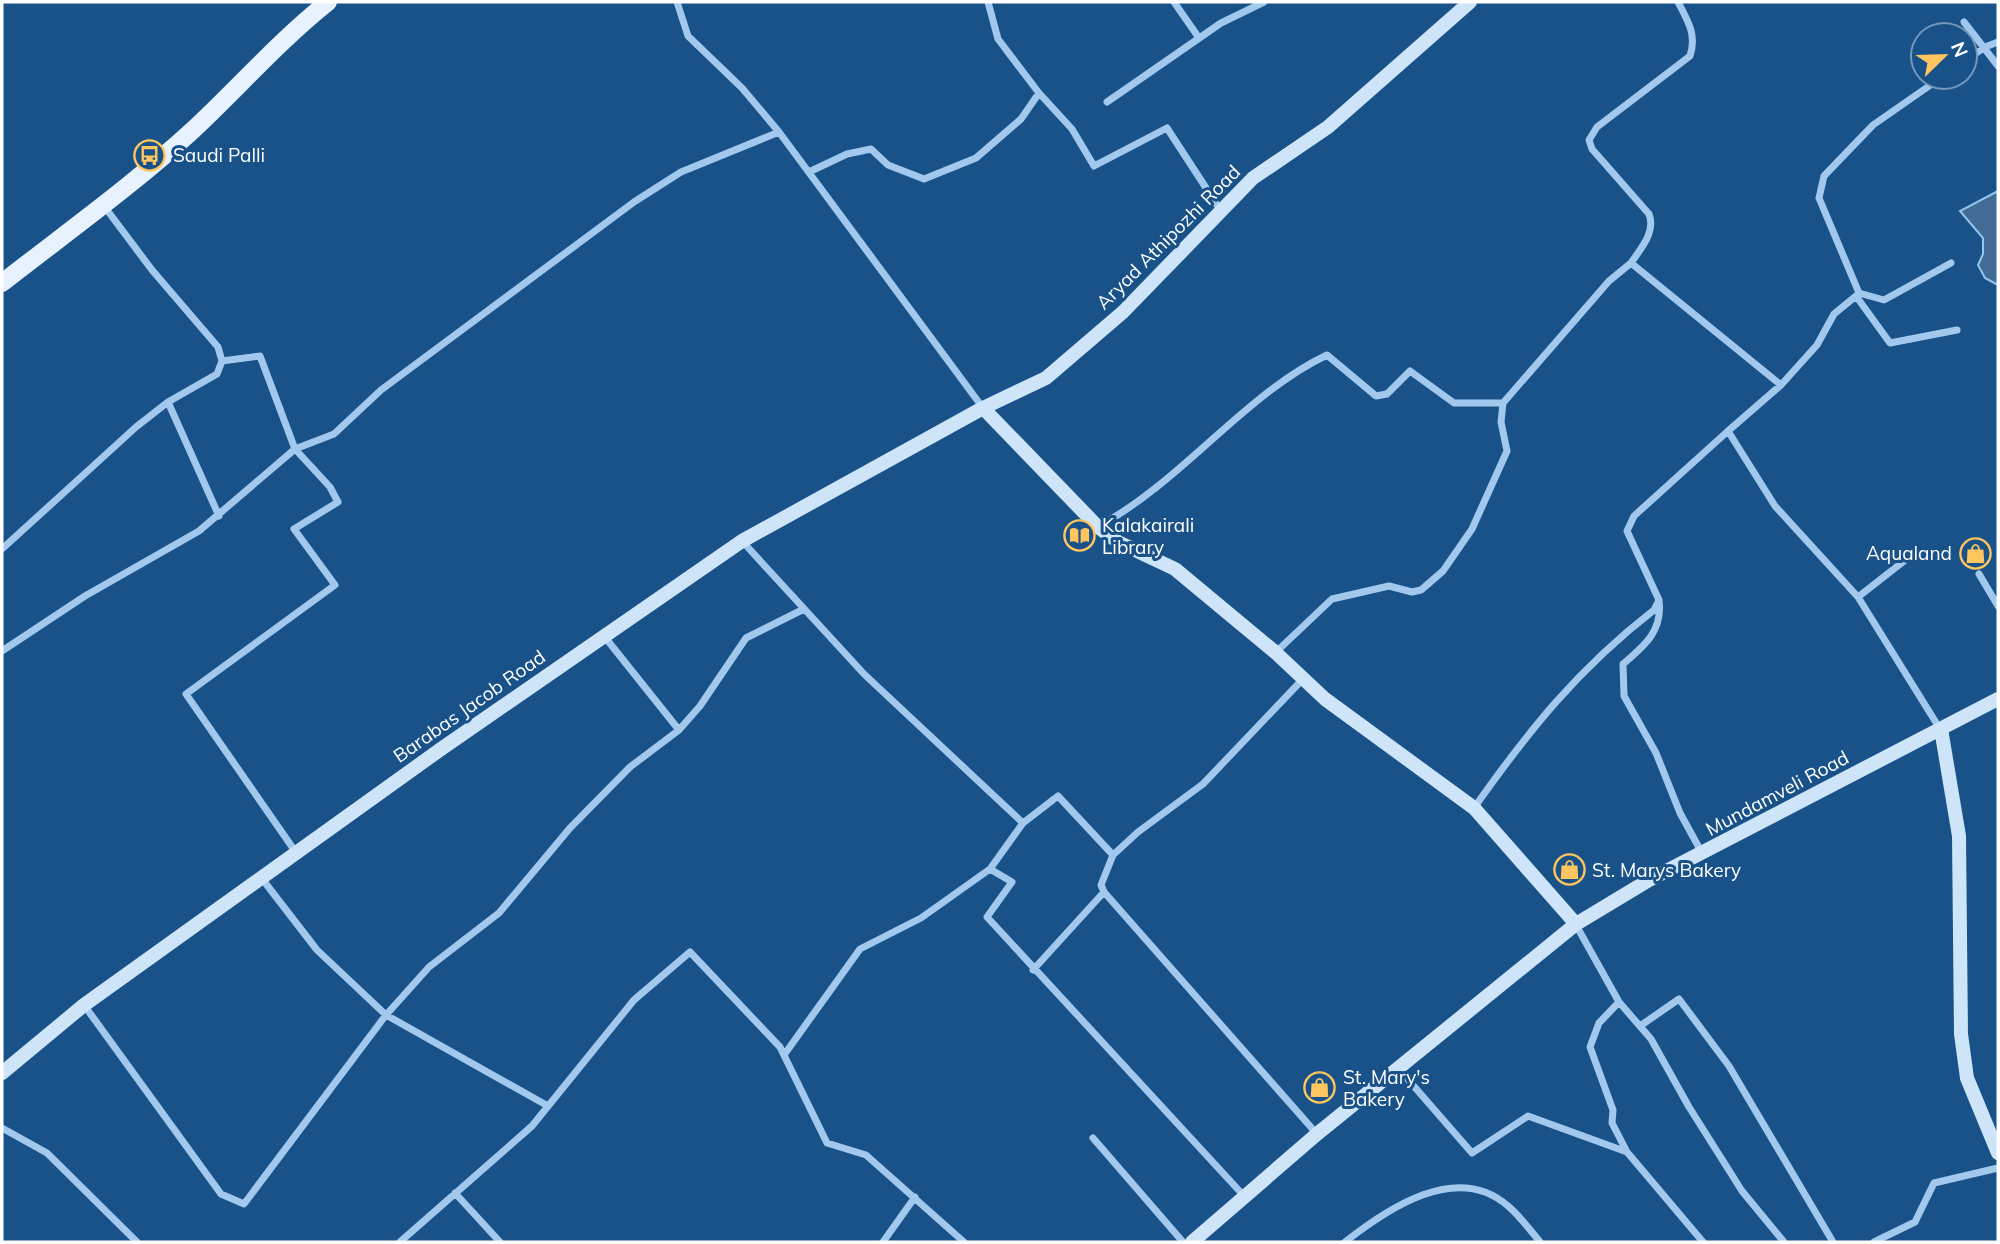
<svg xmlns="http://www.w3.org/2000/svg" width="2000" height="1244" font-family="Mulish,sans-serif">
<rect width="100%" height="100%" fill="#195289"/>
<path fill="#426c93" stroke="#94c5ef" stroke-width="2" d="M1998,191V285L1985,278L1978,265L1983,254V238L1960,211Z"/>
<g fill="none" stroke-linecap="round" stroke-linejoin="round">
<path stroke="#a2c9ed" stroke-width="7" d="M677,2L688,36L742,88L779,132L983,408
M1174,2L1199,38
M1964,22L1998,66
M1965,61L1985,47L1998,42
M1942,77L1873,125L1824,176L1819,198L1859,293L1884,300L1951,263
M1039,93L1072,129L1094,166L1167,128L1221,211
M1107,102L1221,23L1264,2
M809,172L847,154L871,149L888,165L924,179L976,158L1021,119L1039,93L998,39L988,2
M1631,263C1641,248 1656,232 1649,214L1592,149L1589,140L1597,127L1690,56C1697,35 1688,21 1678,2
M1859,294L1856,296L1890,343L1957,330
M1856,296L1834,314L1817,345L1781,385L1728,431L1775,506L1858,597L1940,729
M222,361L260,356L295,449L330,487L338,502L294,529L335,585L186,694L297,854
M168,402L219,516
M1099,526C1181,482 1245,394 1327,355L1376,396L1387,394L1410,371L1454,403H1503L1609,281L1631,263L1781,385
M742,541L864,674L1023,823L1058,796L1113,855L1101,885L1104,892L1317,1134
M2,549L136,427L168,402L217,374L222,361L218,347L152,270L104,206
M1979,574L1998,606
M1858,597L1913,554
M1659,601C1663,631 1644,646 1623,664L1624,696L1656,753L1680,813L1702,853
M604,636L679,730
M2,651L85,596L199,531L295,449L334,434L381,390L634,202L681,172L779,132
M1276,652L1332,599L1389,586L1412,592L1421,590L1443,571L1472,529L1507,451L1501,422L1503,403
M1474,808C1529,730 1578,669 1654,610L1659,600L1627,531L1634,516L1728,431
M1023,823L990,869L1012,882L987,917L1245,1197
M1113,855L1138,832L1203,784L1303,679
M263,880L317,950L386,1015L548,1106
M1576,925L1619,1002L1651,1039L1689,1107L1742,1191L1784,1242
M1033,970L1104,892
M1619,1002L1599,1023L1590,1047L1613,1110L1612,1123L1627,1152
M84,1005L221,1194L244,1204L386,1015L429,967L499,913L570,828L630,767L679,730L700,706L746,638L804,609
M1640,1026L1679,999L1729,1066L1833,1242
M784,1055L860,949L921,918L990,869
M1398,1068L1472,1153L1528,1116L1627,1152L1703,1242
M2,1128L47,1153L137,1242
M1093,1138L1183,1242
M455,1193L500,1242
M400,1242L532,1126L634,1000L690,952L780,1047L827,1143L866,1155L964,1242
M883,1242L915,1197
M1345,1242C1387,1209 1457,1161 1508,1206C1520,1216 1530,1230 1540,1242
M1874,1242L1915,1222L1934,1183L1998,1168"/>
<path stroke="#cee4f9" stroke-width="14" d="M983,408L1098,527L1118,542L1175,569L1275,652L1325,699L1474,808L1576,924
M1941,729L1959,836L1961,1034L1967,1078L1998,1153
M2,1073L84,1005L441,749L742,541L983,408L1046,378L1123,312L1253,178L1328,127L1470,2
M1192,1242L1317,1134L1576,924L1649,880L1998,699"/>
<path stroke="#e8f2ff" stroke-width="18" d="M2,283C66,233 133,185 193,130C239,87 279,41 328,2"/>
</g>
<defs>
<symbol id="bus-ring" viewBox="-11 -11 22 22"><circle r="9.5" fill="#195289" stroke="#ffc55e" stroke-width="1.5"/><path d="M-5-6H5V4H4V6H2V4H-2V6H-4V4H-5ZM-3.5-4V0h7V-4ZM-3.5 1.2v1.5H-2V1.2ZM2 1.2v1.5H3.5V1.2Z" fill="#ffc55e"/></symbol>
<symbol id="library-ring" viewBox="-11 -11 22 22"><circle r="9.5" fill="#195289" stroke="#ffc55e" stroke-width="1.5"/><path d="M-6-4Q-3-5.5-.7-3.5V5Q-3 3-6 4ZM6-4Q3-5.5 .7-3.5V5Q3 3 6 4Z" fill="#ffc55e"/></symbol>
<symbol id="shop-ring" viewBox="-11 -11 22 22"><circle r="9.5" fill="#195289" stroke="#ffc55e" stroke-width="1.5"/><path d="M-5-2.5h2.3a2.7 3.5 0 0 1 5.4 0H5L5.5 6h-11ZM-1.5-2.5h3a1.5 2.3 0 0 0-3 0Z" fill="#ffc55e"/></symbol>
</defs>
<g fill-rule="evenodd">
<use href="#bus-ring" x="132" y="138" width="35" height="35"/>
<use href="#library-ring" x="1062" y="518" width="35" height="35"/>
<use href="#shop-ring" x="1958" y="536" width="35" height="35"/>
<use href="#shop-ring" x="1552" y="852" width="35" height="35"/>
<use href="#shop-ring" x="1302" y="1070" width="35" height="35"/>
</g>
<g text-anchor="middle" stroke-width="6" stroke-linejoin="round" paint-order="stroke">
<g font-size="19" fill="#fff" stroke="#195289" text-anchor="start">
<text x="173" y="162">Saudi Palli</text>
<text x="1102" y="532">Kalakairali<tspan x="1102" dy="22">Library</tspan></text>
<text x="1952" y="560" text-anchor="end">Aqualand</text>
<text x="1592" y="877">St. Marys Bakery</text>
<text x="1343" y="1084">St. Mary's<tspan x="1343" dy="22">Bakery</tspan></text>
</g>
<g font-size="19" fill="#fff" stroke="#195289">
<text transform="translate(1168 237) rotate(-45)" y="7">Aryad Athipozhi Road</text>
<text transform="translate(469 706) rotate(-35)" y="7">Barabas Jacob Road</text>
<text transform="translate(1777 793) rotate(-28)" y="7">Mundamveli Road</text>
</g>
</g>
<rect width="2000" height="1244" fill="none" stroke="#ffffff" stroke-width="7"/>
<g transform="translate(1944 56) rotate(67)"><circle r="33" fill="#195289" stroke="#7597b8" stroke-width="2"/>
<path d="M0-5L12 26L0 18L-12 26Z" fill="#ffc55e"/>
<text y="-10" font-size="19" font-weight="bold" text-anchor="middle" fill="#ffffff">N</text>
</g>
</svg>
